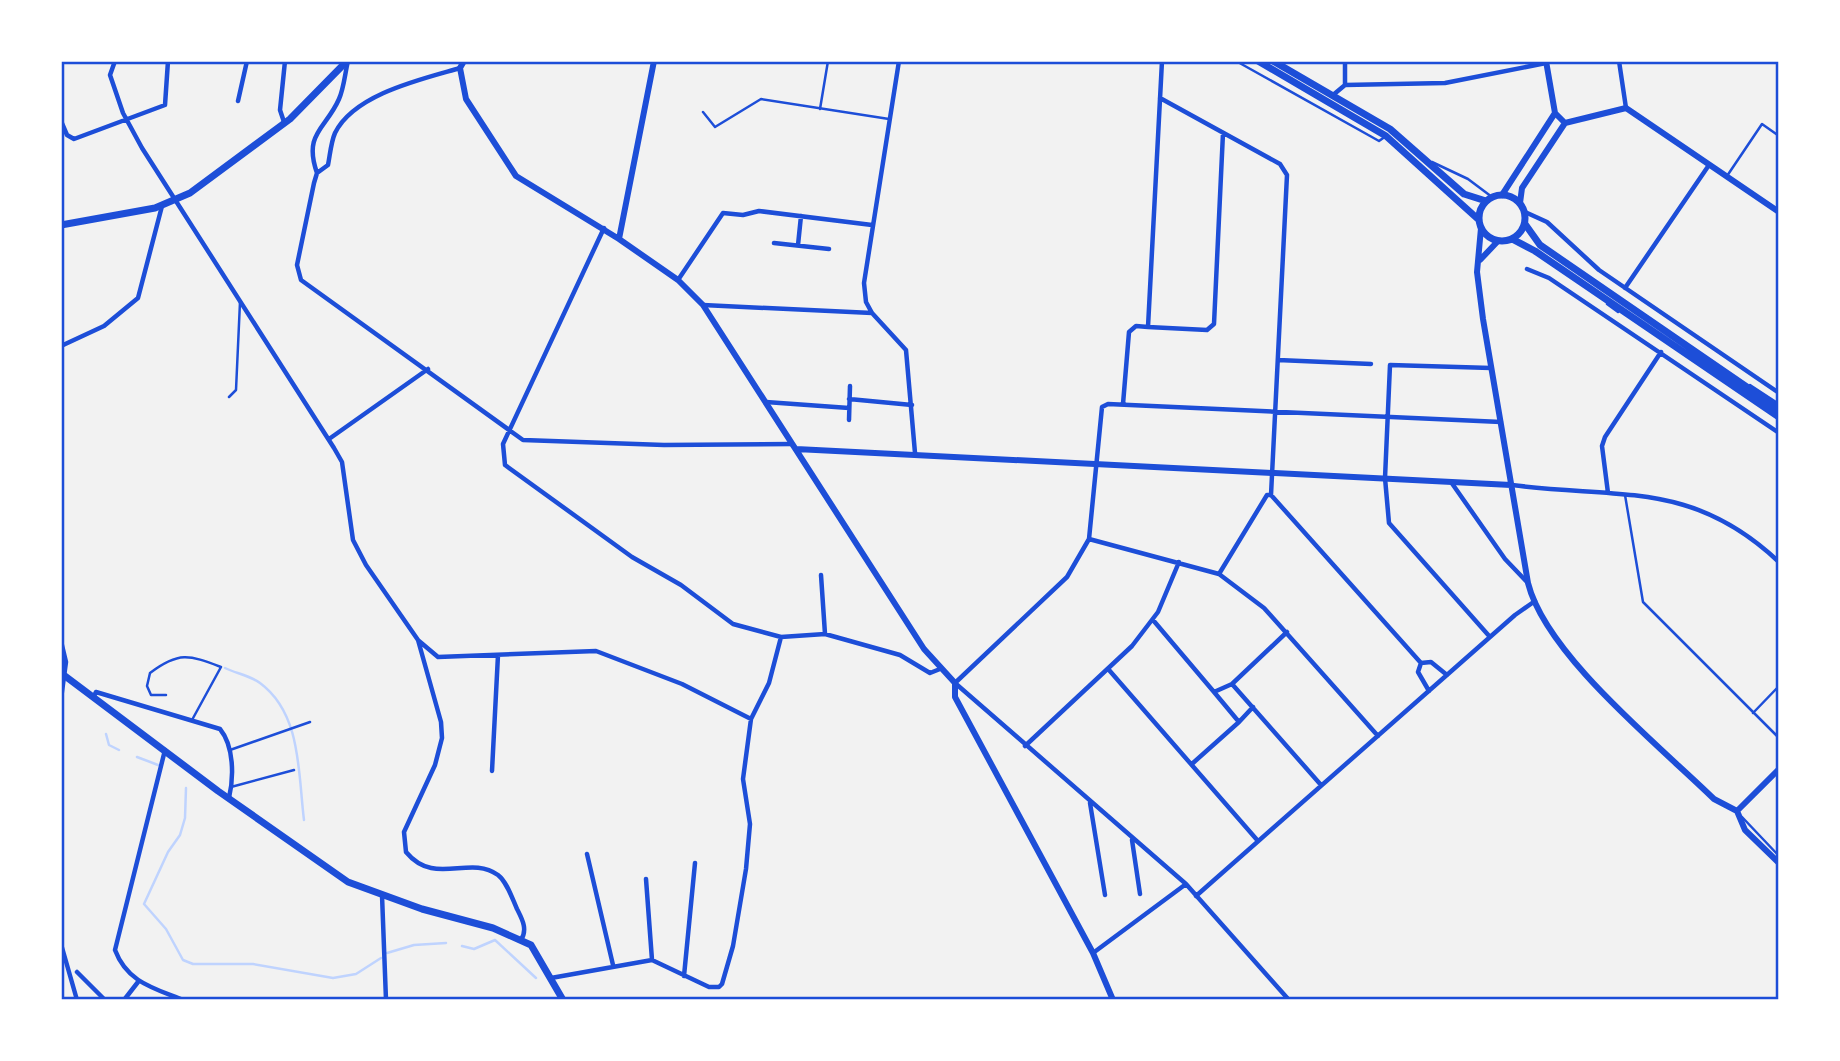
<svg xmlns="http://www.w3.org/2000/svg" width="1840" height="1061" font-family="Barlow,sans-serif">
<rect width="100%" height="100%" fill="#f2f2f2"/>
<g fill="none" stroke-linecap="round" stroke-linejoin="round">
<path stroke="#bfd3fe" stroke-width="2.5" d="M225,668C235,673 251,676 260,683C302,714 298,774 304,820
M106,734L109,745L119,750
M137,757L158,765
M186,788L185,818L180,835L168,852L144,904L166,929L183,960L193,964H253L333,978L356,974L381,958
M462,946L474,949L495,940L536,978
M387,953L414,945L446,943"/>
<path stroke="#1d4ed8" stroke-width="2.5" d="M1236,61L1379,141L1386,136
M820,109L828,61
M703,112L715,127L761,99L889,119
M1432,162L1468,179L1492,197
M1727,176L1762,124L1779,136
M1607,304L1618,312
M1750,385L1779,404
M229,397L236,390L240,302
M1625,495L1643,602L1779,738
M166,695H151L147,686L150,673C179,651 189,655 221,667L192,720
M1753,713L1779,686
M230,750L310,722
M231,787L294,770
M1742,817L1779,856"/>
<path stroke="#1d4ed8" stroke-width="4.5" d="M115,61L110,75L123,113L142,148L334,448L342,462L353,540L366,565L418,640L441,722L442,738L435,765L404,832L406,852C435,887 469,854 498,875C507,882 512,898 517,909C522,919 528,929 521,940
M899,61L864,283L866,302L872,313L906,350L915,453
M1619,61L1626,108
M460,68C422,79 354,94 335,133C331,142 330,155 328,165L317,173L314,183L297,265L301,280L523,440L664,445L792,444
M1345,85V61
M1333,95L1345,85L1445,83L1546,63
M1160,98L1280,164L1287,175L1271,495L1421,663
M238,101L247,61
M61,121L67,135L74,139L165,105L168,61
M284,122L280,110L285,61
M317,173C303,133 326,129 339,99C344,88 345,73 348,61
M1525,212L1547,222L1599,270L1779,393
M604,228L503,444L505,465L632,557L681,585L733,624L781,637L825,634L900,655L930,673L940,669
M774,243L829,249
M798,245L801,216
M1527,269L1549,278L1779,433
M678,280L723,213L743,215L759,211L872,225
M1625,288L1709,165
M703,305L872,313
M1148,327L1207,330L1214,324L1223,133
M61,346L104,326L138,298L162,206
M1278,360L1371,364
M849,399L912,405
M766,402L849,408
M1123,404L1129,332L1136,326L1148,327L1162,61
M849,420L850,386
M329,439L428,369
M1451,482L1505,559L1526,581
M1512,485C1620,499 1692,480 1779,562
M1608,493L1602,446L1605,437L1661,352
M1089,539L1219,574L1264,608L1378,736
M1219,574L1267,495H1271
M821,575L825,634
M1153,620L1214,692
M1490,637L1389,523L1385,478L1390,365L1491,368
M61,641L66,662L61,699
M419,641L438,657L596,651L682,684L751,719
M1421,663L1418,672L1429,691
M1421,663L1431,662L1447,675
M1109,670L1258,841
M1232,684L1287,632
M94,696L96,692L220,729C234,746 234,777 229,798
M1253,707L1239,722L1214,692L1232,684L1321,785
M1025,746L1132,646L1158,612L1179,562
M165,750L115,950C127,982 153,988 183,1000
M1193,763L1239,722
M492,771L498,655
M1090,803L1105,895
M1132,840L1140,894
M587,854L613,965
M646,879L652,960
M382,895L386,1000
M1196,896L1515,615L1535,601
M61,944L77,1000
M1093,953L1186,884
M77,972L105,1000
M684,976L695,863
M551,978L652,960L709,987H719L722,984L733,946L746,869L750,824L743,779L751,719L769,683L781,637
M124,1000L138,982
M1289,1000L1186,884L955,683L1067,577L1089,539L1102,407L1108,404L1501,422"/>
<path stroke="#1d4ed8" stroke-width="6" d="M464,61L460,68L466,99L516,176L619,239L678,280L703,305L924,649L955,683V697L1093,953L1113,1000
M1546,61L1555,113L1565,123
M1565,123L1626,108L1779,212
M1502,195L1555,113
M1520,203L1522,188L1565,123
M1481,228L1477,272L1483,319L1528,583C1546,655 1660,746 1714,799L1737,811L1745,830L1779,863
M619,239L654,61
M1480,260L1498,241
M796,449L1511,485
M1737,811L1779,769"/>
<path stroke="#1d4ed8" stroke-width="7" d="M1258,61L1386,136L1479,220
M1273,61L1390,129L1464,194L1486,201
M1479 218a23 23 0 1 1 46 0a23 23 0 1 1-46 0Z
M1525,224L1540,245L1779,409
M61,225L155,208L190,193L290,119L347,61
M1512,239L1535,251L1779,417
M61,673L218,791L348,882L422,909L493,928L531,945L563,1000"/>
</g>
<rect width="1840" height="1061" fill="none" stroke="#ffffff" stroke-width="126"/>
<rect x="63" y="63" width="1714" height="935" fill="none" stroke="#1d4ed8" stroke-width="2.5"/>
</svg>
